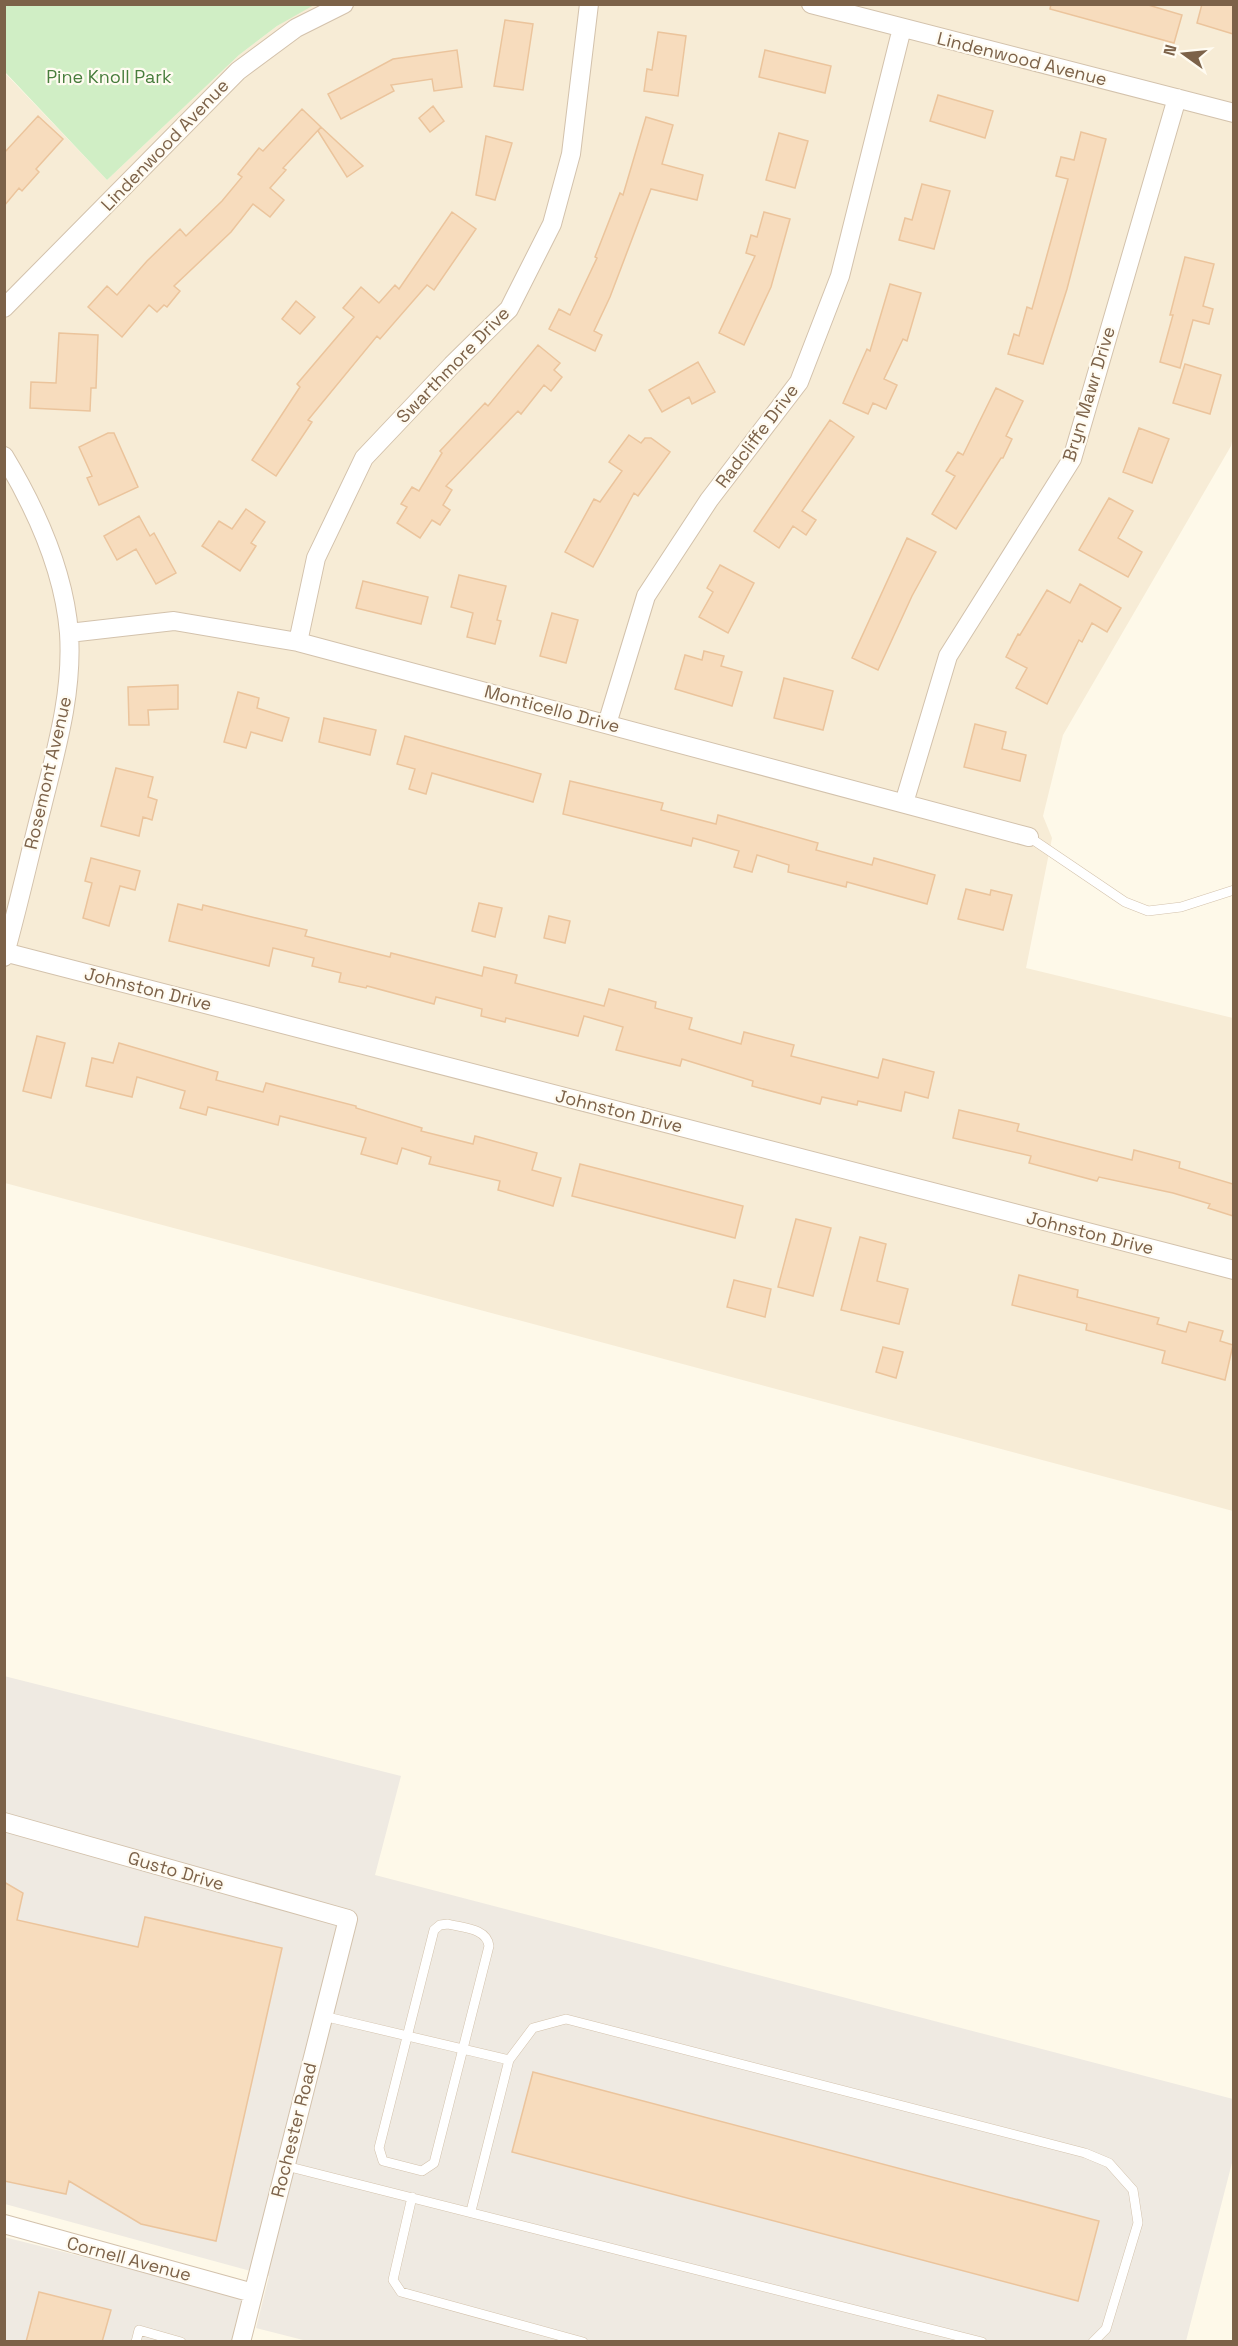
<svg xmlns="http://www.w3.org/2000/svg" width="1238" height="2346" font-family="'Space Grotesk',sans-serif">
<rect width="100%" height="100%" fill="#fef9e9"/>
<path fill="#f7ecd6" d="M310,5H1233V436L1231,446L1063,735L1043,816L1052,838L1026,968L1233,1018V1511L5,1183L4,72L107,180L239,55L277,26Z"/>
<path fill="#efeae2" d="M4,1676L401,1776L375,1875L1233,2099V2159L1186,2341H307L256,2328L269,2276L5,2204Z
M4,2237L244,2297L233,2341H5Z"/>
<path fill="#d0eec5" d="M5,4H314V5L277,26L239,55L107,180L5,72Z"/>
<path fill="#f7dcbd" stroke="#ebc49c" stroke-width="1.5" d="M1051,4H1145L1182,15L1174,43L1050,9Z
M1202,4H1233V34L1197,23Z
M505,20L533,24L523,90L494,86Z
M658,32L686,36L678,96L644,91L647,69L652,70Z
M457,50L462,87L434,91L432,79L391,85L394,91L341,119L328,94L393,59Z
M765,50L831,66L825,93L759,77Z
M938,95L993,111L985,138L930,121Z
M433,106L444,121L430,132L419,118Z
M302,109L321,127L283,168L286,170L270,188L284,200L270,217L253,204L231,232L174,286L180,291L167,307L164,305L157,312L149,305L122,337L88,307L107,286L117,295L147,261L180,229L186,236L222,201L242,177L238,174L259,148L263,151Z
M38,116L63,139L36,169L39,172L22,191L19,188L4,206V153Z
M646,117L673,125L662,164L703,175L697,200L651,189L610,297L594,331L602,335L595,351L549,329L559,309L570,315L597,258L595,257L620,193L623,195Z
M321,127L363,166L347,177L318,131Z
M1081,132L1106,139L1067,289L1043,364L1008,354L1014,334L1019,336L1027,307L1032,309L1057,219L1068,179L1056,176L1061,157L1074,160Z
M779,133L808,141L795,188L766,180Z
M486,136L512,143L495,200L476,195Z
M922,184L950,191L934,249L899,240L905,218L912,220Z
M452,212L476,229L434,290L427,285L380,339L377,336L308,420L312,422L276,476L252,460L300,387L297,384L354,317L343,308L361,287L379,303L395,285L399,289Z
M764,212L790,219L771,287L744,345L719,333L755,256L746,253L751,235L757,237Z
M1185,257L1214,264L1203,306L1213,309L1209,324L1193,320L1180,368L1160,362L1173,315H1170Z
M890,284L921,293L907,341L903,339L884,379L897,385L886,409L873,403L868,414L843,403L867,349L870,351Z
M296,301L315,317L300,334L282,319Z
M59,333L98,335L96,388H91L90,411L30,408L31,382L56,383Z
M538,345L560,363L554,370L562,377L551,391L544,385L521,414L518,411L446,486L452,490L443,505L450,510L440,525L432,520L420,538L397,523L407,507L401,504L412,487L419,491L442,453L440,451L485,403L488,406Z
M698,362L715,392L692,404L689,397L662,412L649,390Z
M1185,364L1221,375L1210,414L1173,403Z
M996,388L1023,401L1006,436L1012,439L1003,458H1001L956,529L932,514L955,476L946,471L958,452L963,455Z
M830,420L854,437L802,511L816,520L806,535L793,526L779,548L754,531Z
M1139,428L1169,439L1152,483L1123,472Z
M108,433H114L138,487L99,505L87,478L92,476L79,447Z
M629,435L641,443L645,438H651L670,452L638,496L634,493L593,567L565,552L594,499L600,502L622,471L609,462Z
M1109,498L1133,511L1118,538L1142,552L1128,577L1079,550Z
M246,509L265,522L251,543L256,546L240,571L202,546L219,521L232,529Z
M139,516L150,536L154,533L176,573L156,584L136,549L117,560L104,536Z
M907,538L936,552L912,596L878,670L852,658Z
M720,565L754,583L728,633L699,617L713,592L707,588Z
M459,575L506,586L497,620L501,621L495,644L467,637L473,613L451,607Z
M363,581L428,597L421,624L356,608Z
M1080,584L1121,608L1107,632L1092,623L1082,642L1079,640L1047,704L1016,688L1027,668L1006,657L1018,634L1020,635L1047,590L1070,603Z
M552,613L578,620L566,663L540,656Z
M704,651L724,656L721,666L742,672L732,706L675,689L685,655L702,660Z
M784,678L833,691L823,730L774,718Z
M178,685V709L148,710L149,725H129L128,687Z
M238,692L259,698L257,708L289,718L282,741L251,732L246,748L224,742Z
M324,718L376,730L370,755L319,742Z
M975,724L1006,732L1002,749L1026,755L1020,781L964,767Z
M405,736L541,774L533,802L432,773L426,794L409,789L415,769L397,764Z
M116,768L153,777L148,797L157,800L152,820L143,817L139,836L101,826Z
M570,781L663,803L661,810L716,824L718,815L818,843L816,850L872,865L874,858L935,875L927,904L847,882L846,887L788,872L789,865L757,855L752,872L734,867L739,851L693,838L691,846L563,814Z
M91,858L140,871L135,890L120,886L109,926L83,918L92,883L85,881Z
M966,889L990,895L991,890L1012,895L1003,930L958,919Z
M479,903L502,908L495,937L472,931Z
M178,904L202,910L203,905L256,918L307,930L305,936L390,957L391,953L482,976L484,967L517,975L515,983L604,1006L609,989L656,1002L655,1008L692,1018L689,1029L741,1044L744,1032L794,1045L791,1056L878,1078L883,1059L934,1072L928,1098L905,1092L901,1111L858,1101L857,1105L822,1097L820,1104L752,1086L753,1081L682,1059L680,1066L616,1050L623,1027L584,1016L578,1036L506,1018L505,1022L481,1016L482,1009L436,997L434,1004L367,986L366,988L339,982L341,973L312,966L314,958L273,948L269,966L169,941Z
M549,916L570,921L565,943L544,938Z
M37,1036L65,1043L51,1098L23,1091Z
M119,1043L218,1072L216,1080L263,1092L266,1083L356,1106V1108L422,1128L421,1131L473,1144L475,1136L537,1153L532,1170L561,1178L553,1206L498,1190L500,1181L429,1164L431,1157L402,1148L397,1164L361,1154L366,1138L280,1116L278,1125L208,1107L206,1115L180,1108L185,1091L137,1077L132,1097L86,1086L92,1058L113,1063Z
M959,1110L1019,1124L1017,1131L1132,1160L1134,1150L1180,1162L1179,1168L1233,1184V1216L1208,1208L1210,1204L1173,1193L1099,1177L1097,1181L1029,1163L1031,1156L953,1138Z
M580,1164L743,1206L735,1238L572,1196Z
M796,1219L831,1228L813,1296L778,1287Z
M860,1237L886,1244L877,1281L908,1289L899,1324L841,1310Z
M1019,1275L1078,1290L1077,1297L1159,1318L1157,1324L1186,1332L1189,1322L1223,1331L1220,1341L1233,1345L1225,1380L1162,1363L1165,1351L1086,1330L1087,1324L1012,1305Z
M734,1280L771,1289L765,1317L727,1307Z
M883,1347L903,1352L896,1378L876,1372Z
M4,1882L23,1893L17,1920L138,1947L145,1917L282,1948L216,2241L141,2224L69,2181L66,2194L4,2181Z
M533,2072L1099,2221L1078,2301L512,2152Z
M39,2292L111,2310L102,2342H26Z"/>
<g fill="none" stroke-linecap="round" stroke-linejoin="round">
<defs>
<path id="lane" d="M1029,837L1125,902L1148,911L1181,907L1234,890
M448,1924C463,1928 487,1928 489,1946L434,2163L422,2171L383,2161L379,2148L434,1930L440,1925Z
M323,2016L509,2060
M286,2166L982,2342
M412,2197L393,2280L401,2292L583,2342
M471,2211L509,2060L533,2028L566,2019L1085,2153L1109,2163L1133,2190L1138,2223L1106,2329L1093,2342
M136,2342L139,2330L181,2342"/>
<path id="street" d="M811,4L1234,113
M4,308L238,71L296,28L344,4
M4,456C36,509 64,570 69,633C73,693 56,750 42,807C29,857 18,908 4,957
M69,633L174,621L298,642L1029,837
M298,642L316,558L364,458L452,365L509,309L552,224L571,154L589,4
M607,724L646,596L709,500L799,382L840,276L902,28
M904,803L948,656L1072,459L1177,98
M4,952L1234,1270
M4,1822L348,1919L241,2342
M4,2224L253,2293"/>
</defs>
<use href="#lane" stroke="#d3c2ac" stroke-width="10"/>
<use href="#street" stroke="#d3c2ac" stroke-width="20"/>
<use href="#lane" stroke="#fff" stroke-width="9"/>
<use href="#street" stroke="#fff" stroke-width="18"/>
</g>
<g text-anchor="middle" stroke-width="4.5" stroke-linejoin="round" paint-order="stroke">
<g font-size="18" fill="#7c6249" stroke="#fffbf1">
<text transform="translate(1022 59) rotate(14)" y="6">Lindenwood Avenue</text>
<text transform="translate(165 145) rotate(-46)" y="6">Lindenwood Avenue</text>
<text transform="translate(453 365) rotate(-46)" y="6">Swarthmore Drive</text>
<text transform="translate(1089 394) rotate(-73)" y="6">Bryn Mawr Drive</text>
<text transform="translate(757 436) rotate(-53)" y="6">Radcliffe Drive</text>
<text transform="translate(552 709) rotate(15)" y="6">Monticello Drive</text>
<text transform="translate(48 773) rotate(-77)" y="6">Rosemont Avenue</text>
<text transform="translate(148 989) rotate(14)" y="6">Johnston Drive</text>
<text transform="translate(619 1111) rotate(14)" y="6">Johnston Drive</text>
<text transform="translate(1090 1233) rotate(14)" y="6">Johnston Drive</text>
<text transform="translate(176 1871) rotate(16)" y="6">Gusto Drive</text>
<text transform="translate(294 2130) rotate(-76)" y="6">Rochester Road</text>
<text transform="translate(129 2259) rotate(15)" y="6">Cornell Avenue</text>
</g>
<g font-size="18" fill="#477d3c" stroke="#fffbf1">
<text x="109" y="83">Pine Knoll Park</text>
</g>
</g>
<rect width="1238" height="2346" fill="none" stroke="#7c6249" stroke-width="12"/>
<g transform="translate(1184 54) rotate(285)" stroke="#fffbf1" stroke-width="4.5" paint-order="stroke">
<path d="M0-4.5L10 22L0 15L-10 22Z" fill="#7c6249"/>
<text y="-9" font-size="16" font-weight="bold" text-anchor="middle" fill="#7c6249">N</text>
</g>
</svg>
